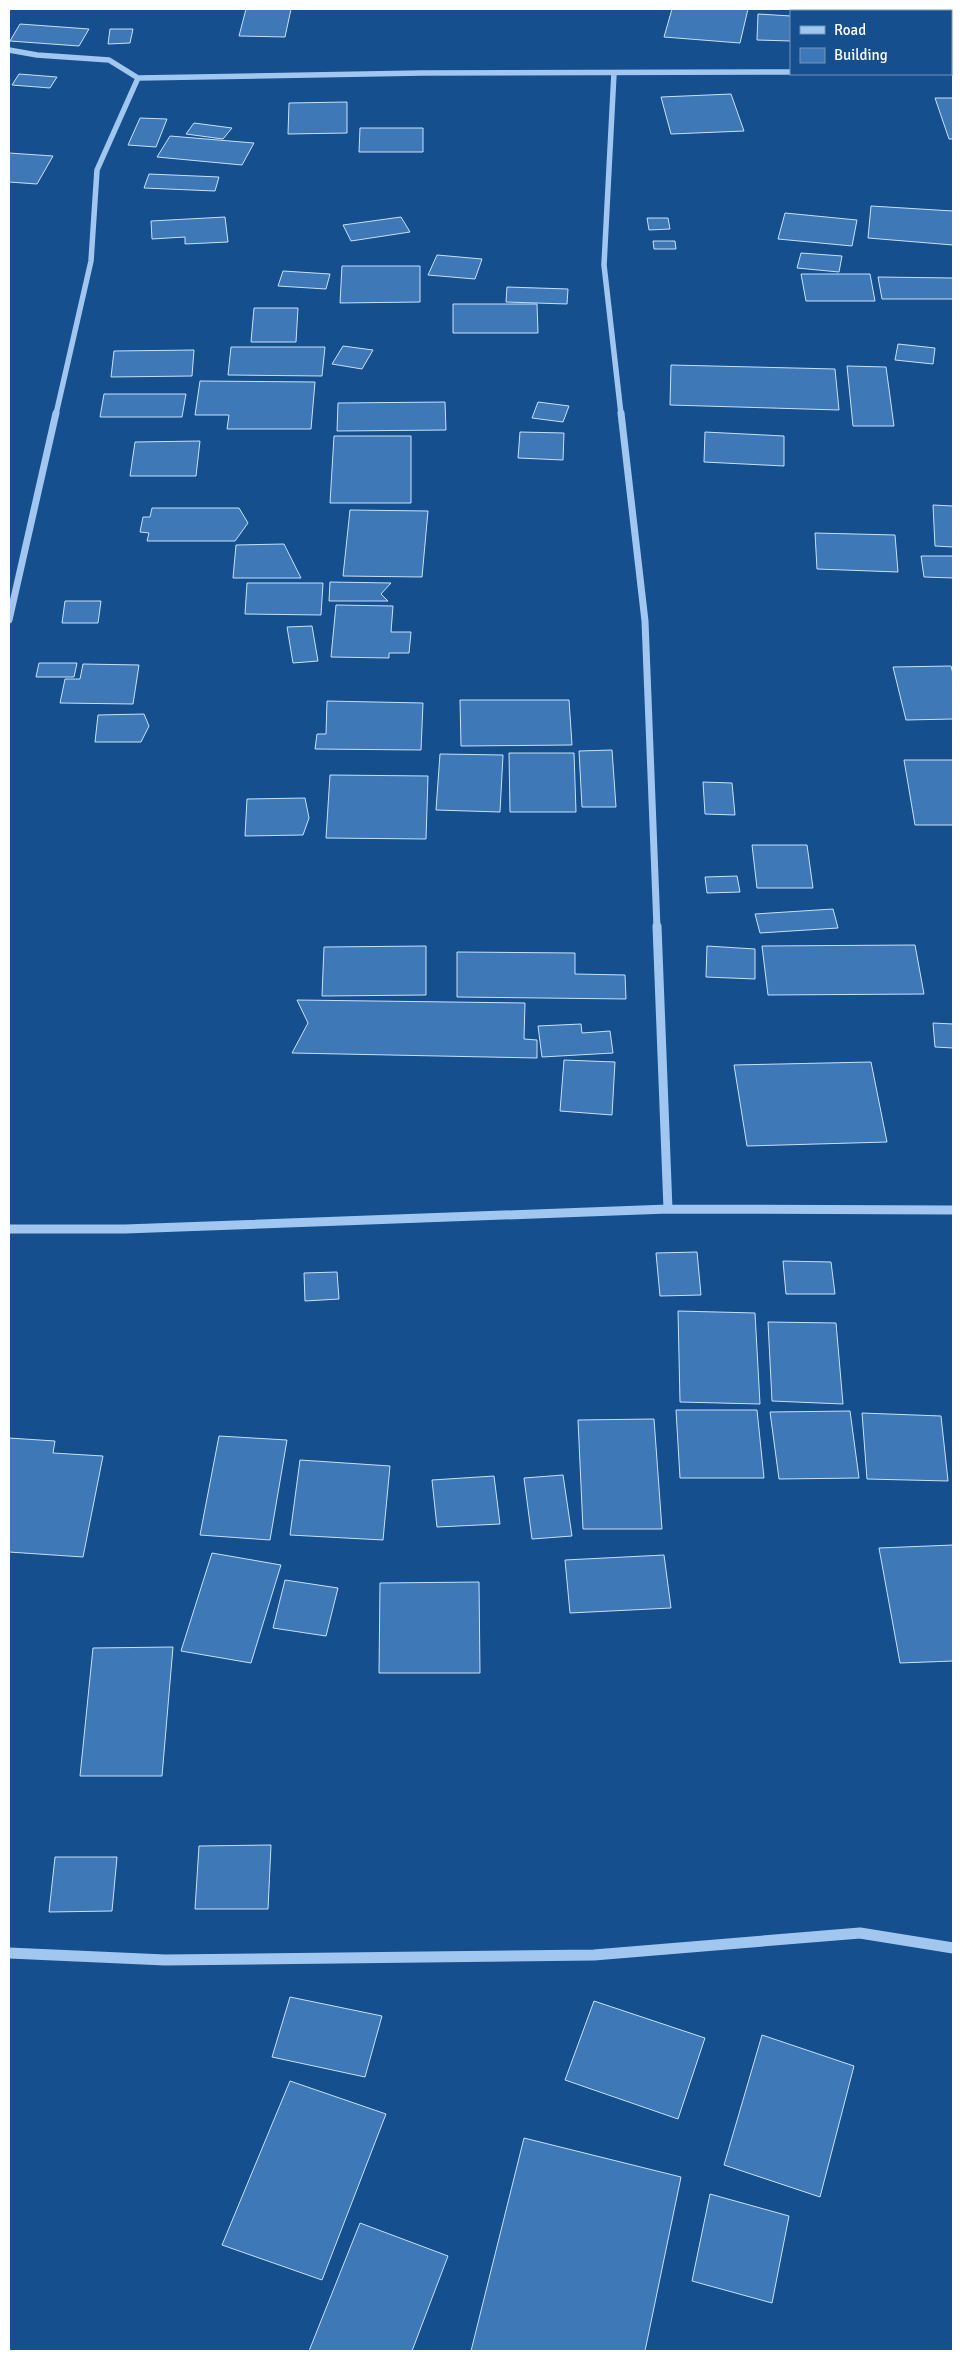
<svg xmlns="http://www.w3.org/2000/svg" width="962" height="2360" font-family="Signika,sans-serif">
<rect width="100%" height="100%" fill="#164f8d"/>
<path fill="#3e78b6" stroke="#c7e1fb" d="M246,9H291L285,37L239,36Z
M672,9H748L740,43L664,37Z
M758,14L791,16V41L757,40Z
M20,24L89,29L79,46L10,41Z
M110,29H133L130,43L108,44Z
M19,74L57,77L50,88L12,85Z
M731,94L744,131L671,134L661,97Z
M935,98H953V139H949Z
M347,102V133L288,134L289,103Z
M140,118L167,119L156,147L128,145Z
M194,123L232,128L223,139L186,134Z
M360,128H423V152H359Z
M170,136L254,143L242,165L157,157Z
M9,153L53,156L37,184L9,182Z
M149,174L219,177L215,191L144,188Z
M871,206L953,211V245L868,238Z
M785,213L857,220L852,246L778,239Z
M225,217L228,242L185,244V237L152,239L151,221Z
M401,217L410,232L351,241L343,225Z
M647,218H668L670,229L649,230Z
M653,241H675L676,249H654Z
M801,253L842,256L839,272L797,268Z
M437,255L482,259L475,279L428,275Z
M342,266H420V302L340,303Z
M283,271L330,274L326,289L278,286Z
M801,274H870L875,301H806Z
M878,277L953,278V299H882Z
M507,287L568,289L567,304L506,302Z
M453,304H537L538,333H453Z
M254,308H298L296,342H251Z
M898,344L935,348L933,364L895,360Z
M343,346L373,350L362,369L332,364Z
M231,347H325L322,376L228,375Z
M194,350L192,376L111,377L114,351Z
M671,365L835,369L839,410L670,405Z
M847,366L886,367L894,426H853Z
M200,381L315,382L311,429H227L229,415H195Z
M104,394H186L182,417H100Z
M445,402L446,430L337,431L338,403Z
M538,402L569,406L563,422L532,418Z
M520,432L564,433L563,460L518,458Z
M705,432L784,436V466L704,462Z
M334,436H411V503H330Z
M200,441L196,476H130L135,442Z
M933,505L953,506V547L935,546Z
M152,508H239L248,523L235,541H147L149,533L140,532L143,517H150Z
M350,510L428,511L422,577L343,576Z
M815,533L895,535L898,572L817,569Z
M284,544L301,578H233L236,545Z
M921,556H953V578L924,577Z
M330,582L391,583L381,594L388,601H329Z
M247,583H323L321,615L245,614Z
M65,601H101L98,623H62Z
M336,605L393,606L391,632H411L409,653H389V658L331,657Z
M312,626L318,661L293,663L287,627Z
M39,663H77L74,677H36Z
M83,664L139,665L133,704L60,703L65,679H80Z
M951,666L953,674V719L906,720L893,667Z
M460,700H569L572,745L461,746Z
M327,701L423,703L421,750L315,749L317,734H326Z
M144,714L149,726L141,742H95L98,715Z
M612,750L616,807H582L579,751Z
M509,753H574L576,812H510Z
M440,754L503,755L500,812L436,810Z
M904,760H953V825H915Z
M330,775L428,776L426,839L326,838Z
M703,782L732,783L735,815L705,814Z
M305,798L309,818L303,835L245,836L247,799Z
M752,845H807L813,888H757Z
M737,876L740,892L707,893L705,877Z
M833,909L838,928L760,933L755,914Z
M915,945L924,994L768,995L762,946Z
M426,946V995L322,996L324,947Z
M707,946L755,949V979L706,977Z
M457,952L575,953V974L625,975L626,999L457,997Z
M297,1000L525,1003L524,1039L537,1040V1058L292,1053L308,1023Z
M933,1023L953,1024V1048L935,1047Z
M581,1024L582,1033L610,1031L613,1053L542,1057L538,1026Z
M564,1060L615,1062L612,1115L560,1111Z
M871,1062L887,1142L747,1146L734,1065Z
M697,1252L701,1295L660,1296L656,1253Z
M783,1261L831,1262L835,1294H786Z
M337,1272L339,1299L305,1301L304,1273Z
M678,1311L755,1313L760,1404L680,1402Z
M768,1322L836,1323L843,1404L772,1401Z
M676,1410H757L764,1478H680Z
M850,1411L859,1478L779,1479L770,1412Z
M862,1413L941,1416L948,1481L867,1479Z
M654,1419L662,1529H583L578,1420Z
M219,1436L287,1440L270,1540L200,1535Z
M9,1438L55,1441L53,1453L103,1456L83,1557L9,1552Z
M300,1460L390,1466L383,1540L290,1535Z
M563,1475L572,1536L532,1539L524,1478Z
M494,1476L500,1524L437,1527L432,1480Z
M953,1545V1661L900,1663L879,1548Z
M212,1553L281,1565L251,1663L181,1651Z
M664,1555L671,1608L570,1613L565,1560Z
M285,1580L338,1588L326,1636L273,1628Z
M479,1582L480,1673H379L380,1583Z
M173,1647L162,1776H80L93,1648Z
M271,1845L268,1909H195L199,1846Z
M55,1857H117L112,1911L49,1912Z
M290,1997L382,2016L365,2077L272,2057Z
M594,2001L705,2038L678,2119L565,2080Z
M762,2035L854,2066L820,2197L724,2165Z
M290,2081L386,2114L322,2280L222,2245Z
M524,2138L681,2177L645,2351H471Z
M710,2194L789,2216L772,2303L692,2281Z
M360,2223L448,2256L412,2351H309Z"/>
<g fill="none" stroke-linecap="round" stroke-linejoin="round">
<path stroke="#a1c7f0" stroke-width="5.5" d="M9,50L37,55L109,60L138,78L422,73L791,72
M951,72H953
M614,73L604,265L621,414
M56,414L91,261L97,170L138,78"/>
<path stroke="#a1c7f0" stroke-width="7" d="M621,413L645,621L657,928
M9,620L56,413"/>
<path stroke="#a1c7f0" stroke-width="9" d="M657,926L668,1209
M9,1229H125L668,1209L953,1210"/>
<path stroke="#a1c7f0" stroke-width="11" d="M9,1953L165,1960L594,1955L860,1933L953,1948"/>
</g>
<rect width="962" height="2360" fill="none" stroke="#ffffff" stroke-width="20"/>
<rect x="790" y="10" width="162" height="65" fill="#164f8d" stroke="#7395bb"/>
<rect x="800" y="26" width="25" height="8" fill="#a1c7f0" stroke="#7395bb"/>
<text x="834" y="35" font-size="15" fill="#ffffff">Road</text>
<rect x="800" y="48" width="25" height="15" fill="#3e78b6" stroke="#7395bb"/>
<text x="834" y="60" font-size="15" fill="#ffffff">Building</text>
</svg>
